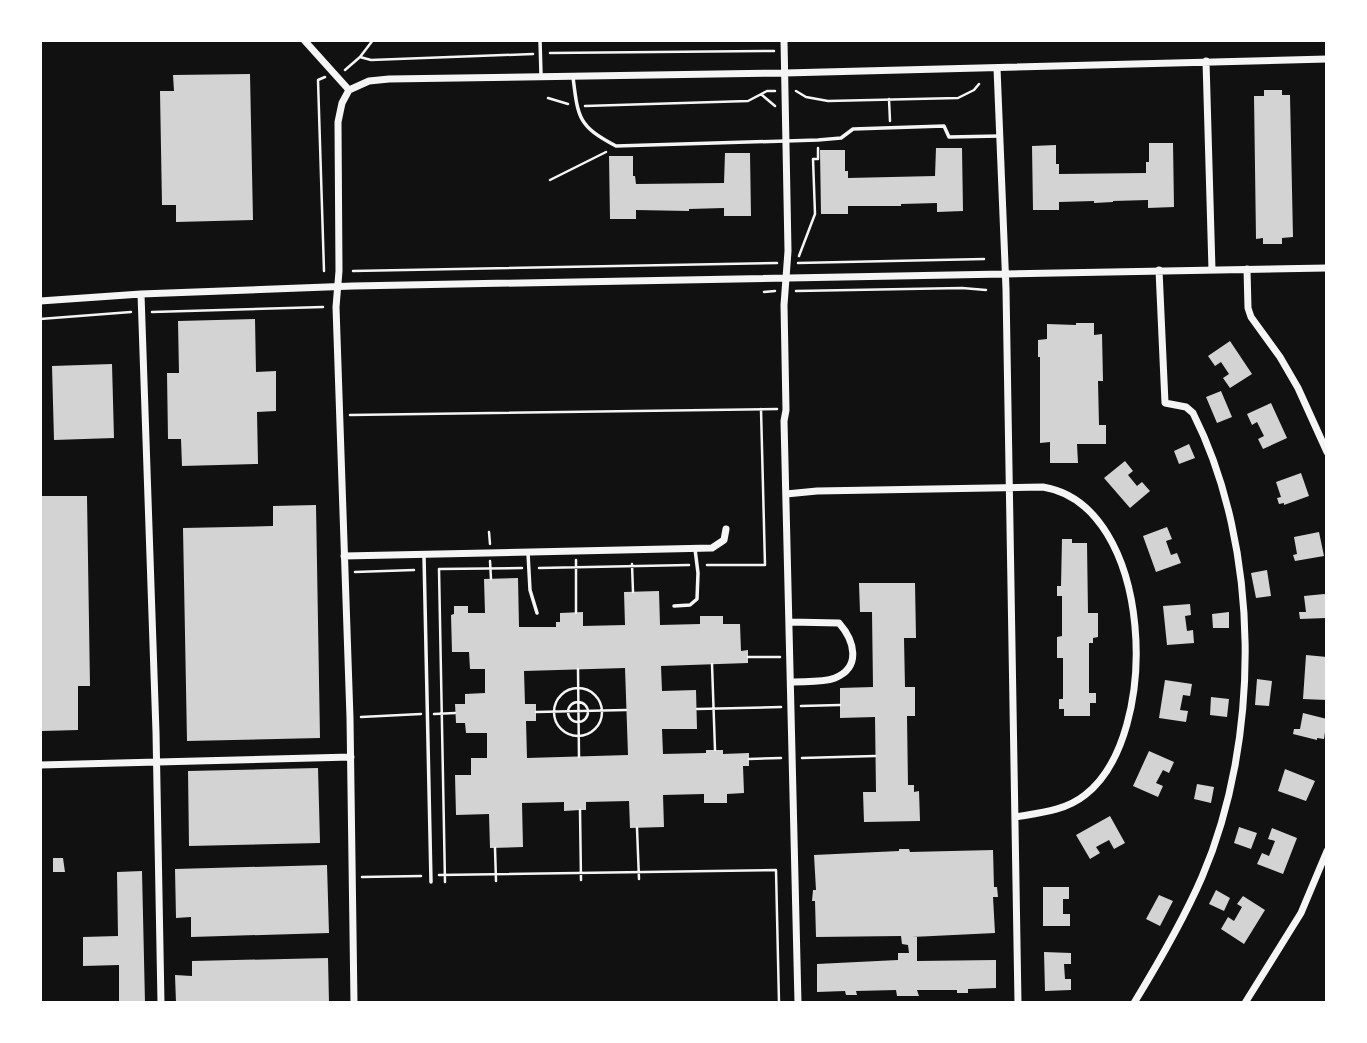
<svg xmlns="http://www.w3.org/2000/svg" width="1367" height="1043" font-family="'Alegreya Sans',sans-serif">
<rect width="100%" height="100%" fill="#111"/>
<path fill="#d3d3d3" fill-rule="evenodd" d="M250,74L253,220L176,222V205H162L160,91H174L173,75Z
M1264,90H1282V95H1290L1293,237L1282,238V244H1263V238L1256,239L1254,96H1264Z
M1149,143H1173L1174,207L1148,208V200L1113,201V202L1094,203V201L1059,202V210H1033L1032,146L1056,145V164H1059V174L1146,173V162H1149Z
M936,148H962L963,211L937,212V203L901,204V206H848V214H821L820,150H845V171H848V178L935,176Z
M725,153H750L751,216H724V208L689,209V211L636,210V219H610L609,156H633V176H635L636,184L724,183Z
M255,319L256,372L276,371V411L257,412L258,464L182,466L181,439H168L167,373H179L178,321Z
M1076,323H1094V335L1102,334L1103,381H1098L1099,425H1106V444H1077L1078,463H1050V442L1040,443V357H1038V340L1047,339V324L1076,325Z
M1230,341L1252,374L1230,388L1223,378L1229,374L1221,362L1215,366L1208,356Z
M112,364L114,438L54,440L52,366Z
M1221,391L1232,417L1217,423L1206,397Z
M1271,403L1287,438L1263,449L1258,439L1264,436L1257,422L1252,425L1247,414Z
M1189,444L1195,458L1179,464L1174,451Z
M1125,461L1133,471L1128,475L1137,486L1142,482L1150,491L1130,508L1104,478Z
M1301,473L1309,496L1284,505V503L1279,504L1277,498L1281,497L1276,482Z
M40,496H87L90,686H78V730L42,731V718H40Z
M316,505L320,738L187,741L183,528L273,526V506Z
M1167,527L1172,539L1166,541L1171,555L1177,553L1181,563L1156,572L1143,536Z
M1319,532L1324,556L1295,561L1293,555L1297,554L1294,537Z
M1062,539H1072V543H1087L1088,613H1098V637L1093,638V643H1089V693H1096V703H1090V716H1064V709H1059V699H1063V658H1057V637L1062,636V596H1057V586H1061Z
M1267,570L1271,596L1256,598L1251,573Z
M518,578L519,627H556V622H560V613L583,612V626L625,625L624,592L659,591L660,625L700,624V616H723V624H740L741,651L748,650V663L661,666L662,691L696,690L697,729H662L663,754L706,753V750H723V754L749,753V766H743L744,793L727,794V803H704V794L663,795L664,827L630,828L629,801L586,802V810H580L564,811V802L522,803L523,847L490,848L489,814L456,815L455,775H471V758H487V733H466L465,723H456L455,704H465V694L485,693V669H470L469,652H452L451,615L454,614V606H468V613H485L484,579ZM625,668L628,755L527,758L526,721H536V704H525L524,671Z
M859,583H915L916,638H904L905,687H915V716H907L908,785H914V792L919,791L920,821L864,822L863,792H876L875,717L840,718V688L873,687L872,612H860Z
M1324,594L1327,595L1326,618L1300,619L1299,612H1306L1304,596Z
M1190,604L1191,615L1185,616L1187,631L1193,630L1194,643L1167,645L1163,606Z
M1229,612V628H1213L1212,614Z
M1306,655L1327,657V700L1303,699Z
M1257,679L1272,681L1269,706L1255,705Z
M1165,680L1192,684L1190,696L1183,695L1180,710L1188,711L1186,722L1159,718Z
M1211,697L1229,699L1227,717L1210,715Z
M1303,713L1327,719L1324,739L1317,738V740L1293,734L1294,729H1300Z
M1149,751L1174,762L1169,773L1163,770L1156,783L1163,786L1158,797L1133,786Z
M318,768L320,843L189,846L188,771Z
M1285,769L1315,781L1306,801L1278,791Z
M1197,784L1214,787L1211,803L1194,799Z
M1110,816L1125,843L1114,849L1109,840L1096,847L1100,853L1090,859L1076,835Z
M1239,827L1257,833L1251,849L1234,843Z
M1272,828L1297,838L1283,874L1257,864L1262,853L1269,856L1275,841L1268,839Z
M899,849H909L910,852L993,850L994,887H997L998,897H993L995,933L912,937H917V961L996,960V988L968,989V993H957V990H917L919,996H897L896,990L856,991L857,995H846L845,991L817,992V964L898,960V953H909L908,945L902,944L901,936L816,937L815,901H812L813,890H816L814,855L899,851Z
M53,858H63L65,872H53Z
M327,865L329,933L191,937V917L176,918L175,869Z
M142,871L145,1003H119V965L83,966V937L118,936L117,872Z
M1043,887H1069V899H1063V914H1070V926H1043Z
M1216,890L1230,898L1224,911L1209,904Z
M1159,895L1173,901L1160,926L1146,919Z
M1243,896L1265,910L1244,944L1221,929L1228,917L1234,921L1242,907L1237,904Z
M1044,952L1071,953V964H1064L1065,979H1071V990L1045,991Z
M328,958L329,1003H176L175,975L192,976V961Z"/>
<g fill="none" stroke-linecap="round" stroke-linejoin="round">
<path stroke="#f5f5f5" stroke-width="2.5" d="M550,53L774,51
M360,57L371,60L533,54
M345,70L360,57L373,40
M796,91L806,97L828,101L958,98L974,90L979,84
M762,95L775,106
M548,98L568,104
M889,99L890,121
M585,106L748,101L767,91H775
M550,180L606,152
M799,256L815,214L813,159H818V148
M798,263L984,259
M324,271L318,80L325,77
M353,271L777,263
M796,291L962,288L986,290
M764,292L775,291
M152,312L323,307
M40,319L131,312
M350,415L777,409
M489,532L490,544
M576,560V613
M490,561L491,579
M632,564L633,592
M707,565H765L761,409
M539,568L689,565
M355,572L414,570
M748,657H780
M712,664L715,750
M578,669L579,757
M554 712a24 24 0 1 1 48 0a24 24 0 1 1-48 0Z
M568 712a10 10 0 1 1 20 0a10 10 0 1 1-20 0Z
M801,706L840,705
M697,709L781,707
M536,712L626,710
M434,714L455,713
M361,717L421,714
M802,758L875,756
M749,759L781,758
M580,810L581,880
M637,828L639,879
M495,848L496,881
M439,875L776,870L779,1003
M362,877L421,876
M445,882L439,569L522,568"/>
<path stroke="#f5f5f5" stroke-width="3.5" d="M540,40L541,75
M573,77C578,118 578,126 616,146L818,140L841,138L853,129L944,126L949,137L1000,136
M528,553L530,590L537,613
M424,556L431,882
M674,606L690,605L697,599L698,573L695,549"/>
<path stroke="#f5f5f5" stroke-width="7" d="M304,40L349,90
M784,40L788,251L784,305L786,410L784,421L798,1003
M1206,61L1212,270
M997,68L1006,289L1018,1003
M349,90L369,81L389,79L785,73L1327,59
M349,90L342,103L338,122L339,271L336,307L350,718L354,1003
M1247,269L1248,308L1251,317L1280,357L1298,388L1327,452
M141,294L156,732L161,1003
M40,301L141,294L353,286L1327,268
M786,494L817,491L1043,487C1154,505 1163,735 1085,795C1065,811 1039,813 1015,817
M344,556L712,548L724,540L726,529
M790,622L839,623C854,640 862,667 835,678C822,683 805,681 791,682
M40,765L351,757
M1134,1003C1159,962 1183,921 1202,877C1261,739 1261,548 1193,413L1186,407L1165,403L1159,270
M1245,1003L1301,913L1327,851"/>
</g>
<rect width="1367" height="1043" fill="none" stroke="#ffffff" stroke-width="84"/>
</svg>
